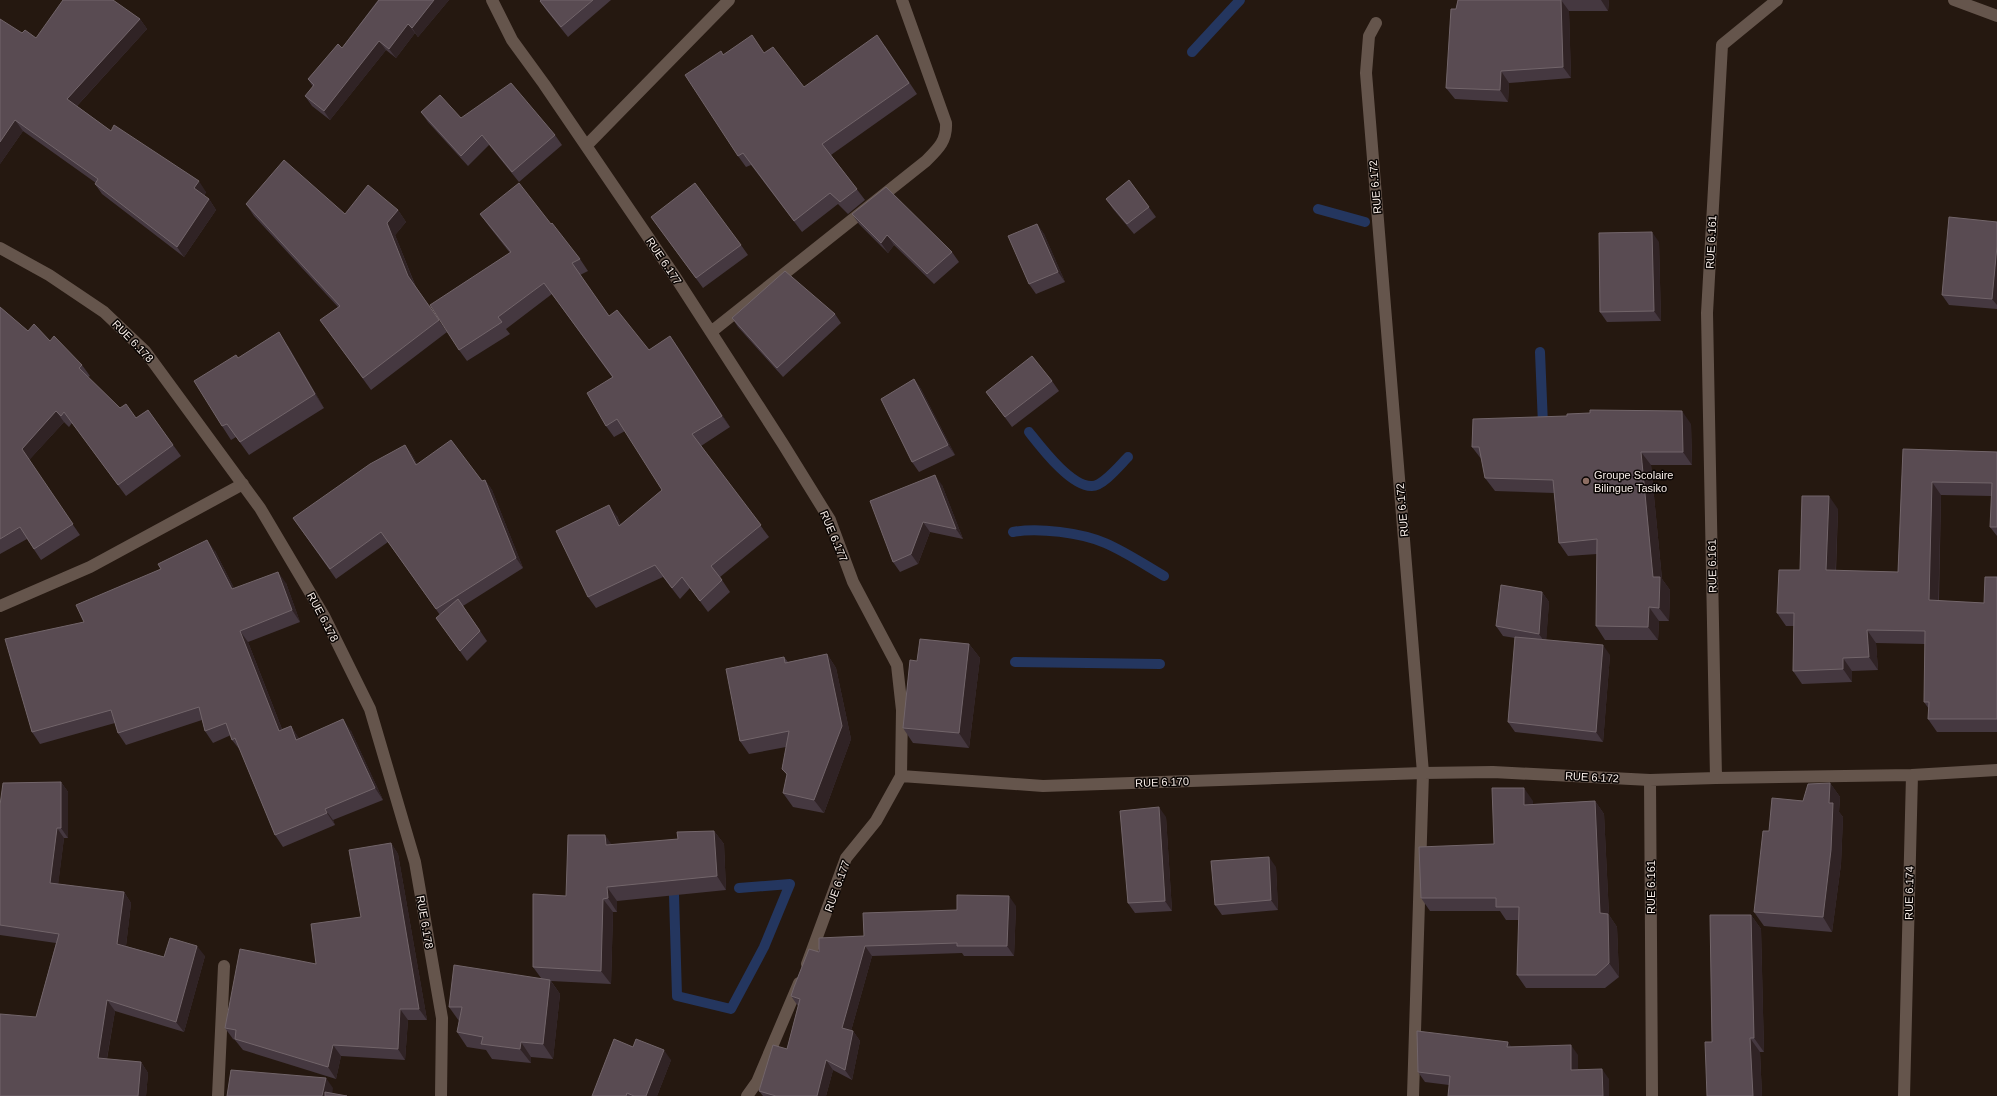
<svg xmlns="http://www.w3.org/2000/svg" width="1997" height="1096" font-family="Helvetica,sans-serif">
<rect width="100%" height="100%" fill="#251810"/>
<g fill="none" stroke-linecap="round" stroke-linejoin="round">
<path stroke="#24365f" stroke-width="10" d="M1192,52L1240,0
M1318,209L1365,222
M1540,352L1543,425
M1029,432C1041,447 1071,487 1092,486C1103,486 1120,465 1128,457
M1013,532C1038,527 1082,533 1105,543C1126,552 1145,565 1164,576
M1015,662L1160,664
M674,895L677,996L731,1009L764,947L790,884L739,888"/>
<path stroke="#65554c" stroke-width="12" d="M492,0L512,40L544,84L676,278L783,444L830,520L853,582L897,665L902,710L901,776L876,821L846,858L807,964
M1954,0L1997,16
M1376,23L1369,36L1366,73L1423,773L1493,772L1650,780
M586,146L729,0
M0,248L49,275L104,312L145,351L260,508L324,616L370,709L415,862L442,1018L441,1096
M711,332L926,161C938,149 947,141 946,123L902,0
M0,606L90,567L243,484
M901,776L1043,786L1423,773L1413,1096
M1716,778L1912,775
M218,1096L224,966
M747,1096L757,1082L799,983
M1652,1096L1650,780L1716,778L1707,313L1722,45L1777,0
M1904,1096L1912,775L1997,770"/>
</g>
<path fill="#453840" d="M378,0H449L418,37L415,33L396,58L386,50L330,120L312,106L305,96L313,87L308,79L342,48Z
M541,0H611L568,37L547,11L540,1Z
M1458,0H1609L1608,11H1569L1571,78L1509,83L1508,102L1455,99L1446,88L1456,9Z
M140,19L147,29L77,106L111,131L206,192L204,196L209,199L216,210L184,257L102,194L95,184L96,183L23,131L0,164L22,33L36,38Z
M885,46L917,94L831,155L865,200L848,214L838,204L802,232L751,165L746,167L738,156L723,55L764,53L804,87Z
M421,112L461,118L555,135L562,145L519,182L489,145L468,166L428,122Z
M1129,180L1156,217L1134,234L1113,209L1106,199Z
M246,204L345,214L398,210L406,222L395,235L416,287L447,332L371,390L329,332L338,307L254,216Z
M480,214L551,224L580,259L588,271L580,275L609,316L649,350L670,336L730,427L701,446L769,537L720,577L730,592L708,612L690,588L680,599L663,577L596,608L588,597L617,516L621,525L662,490L625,431L614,437L606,426L612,377L552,294L506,329L510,334L467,361L459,350L510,253L488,225Z
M852,214L952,252L959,262L934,284L894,245L888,253L859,224Z
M651,217L741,245L748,255L703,288Z
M1997,222V309L1949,305L1942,295Z
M1037,224L1044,234L1065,282L1036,294L1029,284Z
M1659,242L1661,321L1607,322L1600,312Z
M0,307L28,331L50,341L82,365L90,376L88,377L120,408L136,418L148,410L181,456L126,496L72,423L69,427L64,422L29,460L80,535L41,560L27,539L0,554Z
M835,314L841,323L783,377L738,327L732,318Z
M288,346L324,408L249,455L236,437L231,440L222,426L238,358Z
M914,379L921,389L955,455L919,472L912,462Z
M1052,381L1059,391L1012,427L986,392Z
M1691,424L1692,465H1651L1662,579L1670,590L1669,621H1659L1658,640H1605L1596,626L1597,554L1568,556L1559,543L1554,493L1495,491L1485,478L1482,460L1472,447Z
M405,445L412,455L417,464L482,481L485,480L492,490L523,568L463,606L487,641L467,661L436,618L440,615L388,542L336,579L293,518Z
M1903,449L1997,452V536L1990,527L1992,496L1941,495L1939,601L1984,603L1997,577V732H1937L1928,719L1929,709L1924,702L1925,644L1876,643L1878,670L1852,671V682L1802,684L1793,671L1794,626H1786L1777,613L1800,570L1838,509L1836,571L1898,572Z
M942,485L963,539L930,532L918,564L900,572L893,562Z
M215,551L234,588L286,583L300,622L248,642L282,729L291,726L299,739L351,731L383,800L333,820L335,825L283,847L275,835L240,750L232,740L231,735L213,743L205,731L202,720L126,745L118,733L115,723L40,744L32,732L84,622Z
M1542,592L1549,602L1546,640L1610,655L1603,742L1515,732L1508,722L1515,638L1503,636L1496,626Z
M969,644L980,658L969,748L913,743L903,728L917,661Z
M827,654L836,668L851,739L824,813L793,807L783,793L787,775L782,769L786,747L749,754L740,741L784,657L788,662Z
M61,782L68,792V838H64L58,884L124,892L131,903L126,946L164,957L205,956L184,1032L115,1011L107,1059L141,1062L148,1073L146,1096H0L36,1017L56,943L0,935V805Z
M1830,783L1840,797L1839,812L1843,817L1841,864L1832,932L1764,926L1754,912L1769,831L1803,801Z
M1533,801V804L1595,801L1604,814L1609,915L1617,927L1619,977L1605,988H1526L1517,975L1519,920H1506L1500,911H1430L1421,898L1494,844Z
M1166,817L1172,911L1135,913L1128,903Z
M714,831L724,844L726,890L617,901V912H613L611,984L551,981L560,994L553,1059L531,1057V1063L492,1059L486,1050L467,1047L457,1032L459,1021L449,1007L541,978L533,967L566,896L612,845L678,839Z
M391,843L398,854L427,1020H408L405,1060L341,1056L336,1079L243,1050L235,1040L233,1039L225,1028L316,964L361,917Z
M1276,867L1278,910L1222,915L1215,905Z
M1016,906L1014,956H964L962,953L872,956L851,1031H853L860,1041L852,1080L833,1070L826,1096H763L759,1091L787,1049L798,1006L791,996L819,952L864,936L957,910Z
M1751,915L1761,929L1764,1052H1760L1762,1096H1707L1712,1042Z
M633,1047L671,1060L657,1096H592Z
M1512,1047L1578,1055V1069L1609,1079L1449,1085L1425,1082L1418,1072Z"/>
<path fill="#302325" d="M434,0H449L418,37L412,28Z
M1561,0L1569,11L1571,78L1563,67Z
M1601,0H1609L1608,11Z
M140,19L147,29L74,109L67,99Z
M408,24L415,33L396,58L389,49Z
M379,41L386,50L330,120L324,111Z
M1501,71L1509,83L1508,102L1500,90Z
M15,120L23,131L0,164V142Z
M199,181L206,192L202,199L194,188Z
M209,199L216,210L184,257L177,247Z
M398,210L406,222L395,235L416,288L408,276L387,223Z
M1037,224L1044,234L1065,282L1058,272Z
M1652,232L1659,242L1661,321L1654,311Z
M887,235L894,245L888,253L881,243Z
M1997,246V305L1992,299Z
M279,332L288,346L324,408L315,394Z
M670,336L678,347L730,427L722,416Z
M914,379L921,389L955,455L948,445Z
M56,411L64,422L29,460L80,535L22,449Z
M1682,411L1691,424L1692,465L1683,452Z
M405,445L412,455L423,475L416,465Z
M1641,452L1651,465L1662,579L1670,590L1669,621L1659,608L1653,577Z
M935,475L942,485L963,539L956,529Z
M485,480L492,490L523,568L516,558Z
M1932,482L1941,495L1938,613L1929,600Z
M1829,496L1838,509L1835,584L1826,570Z
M609,505L617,516L627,538L619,526Z
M923,522L930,532L918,564L911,554Z
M207,540L215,551L240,600L232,589Z
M278,572L286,583L300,622L292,610Z
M1542,592L1549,602L1546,644L1539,634Z
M1649,607L1659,621L1658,640L1648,627Z
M1867,630L1876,643L1878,670L1869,657Z
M240,631L248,642L287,742L279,731Z
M969,644L980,658L969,748L959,733Z
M1603,645L1610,655L1603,742L1596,732Z
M827,654L836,668L851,739L824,813L814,800Z
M1843,658L1852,671V682L1843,669Z
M343,719L351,731L383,800L375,788Z
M291,726L299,738L305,752L296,740Z
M61,782L68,792V838L61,828Z
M1830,783L1840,797L1839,812L1843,817L1841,864L1832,932L1823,917Z
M1524,788L1533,801V818L1524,805Z
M1595,801L1604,814L1609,915L1617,927L1619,977L1609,963L1600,913Z
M1159,807L1166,817L1172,911L1165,901Z
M325,809L333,820L335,825L327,813Z
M57,828L64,838L57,894L50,883Z
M714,831L724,844L726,890L717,876Z
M605,835L615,849L606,845Z
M391,843L398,854L427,1020L419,1009Z
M1269,857L1276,867L1278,910L1271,900Z
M607,887L617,901V912L608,898Z
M124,892L131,903L125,954L117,944Z
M1009,896L1016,906L1014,956L1007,946Z
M603,899L613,912L611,984L601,971Z
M1751,915L1761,929L1764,1052L1754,1038Z
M197,946L205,956L184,1032L176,1022Z
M865,946L872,956L849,1038L842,1028Z
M550,980L560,994L553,1059L543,1044Z
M107,1000L115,1011L105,1069L98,1058Z
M400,1009L408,1020L405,1060L398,1049Z
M853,1031L860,1041L852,1080L845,1070Z
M1750,1038L1760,1052L1762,1096H1753Z
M521,1042L531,1057V1063L520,1049Z
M1508,1042L1515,1052L1507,1047Z
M333,1045L341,1056L336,1079L328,1067Z
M1571,1045L1578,1055V1079L1571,1070Z
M664,1050L671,1060L657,1096H646Z
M826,1060L833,1070L826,1096H817Z
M141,1062L148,1073L146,1096H138Z
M1602,1069L1609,1079V1096H1603Z
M326,1078L333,1088L332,1096H322Z"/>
<path fill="#594b52" stroke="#72656a" d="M63,0H113L140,19L67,99L111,131L114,125L199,181L194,188L209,199L177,247L95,184L98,179L15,120L0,142V19L22,33L25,30L36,38Z
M379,0H434L412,28L408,24L389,49L379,41L324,111L305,96L314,85L308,79L338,44L342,48Z
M541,0H593L561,27L540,1Z
M1458,0H1561L1563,67L1501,71L1500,90L1446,88L1451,9H1456Z
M752,35L764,53L773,47L804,87L877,35L909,83L822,144L857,189L840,202L830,193L794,221L743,153L738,156L685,75L721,51L723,55Z
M511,83L555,135L512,172L482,135L461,156L421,112L440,95L461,118Z
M284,160L345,214L368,185L398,210L387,223L408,276L439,320L363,378L320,320L340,306L246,204Z
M1129,180L1149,207L1127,224L1106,199Z
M519,183L551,224L552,223L580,259L572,263L609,316L617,310L649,350L670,336L722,416L692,434L761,525L711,566L722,580L700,601L682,577L672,588L655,565L588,597L556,531L609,505L619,526L662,490L617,419L606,426L587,393L613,377L544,283L498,317L502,322L459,350L430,305L511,252L480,214Z
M695,183L741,245L696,278L651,217Z
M886,187L952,252L927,274L887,235L881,243L852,214Z
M1949,217L1997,222V246L1992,299L1942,295Z
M1037,224L1058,272L1029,284L1008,236Z
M1652,232L1654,311L1600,312L1599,233Z
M785,271L835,314L777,368L732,318Z
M0,307L28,331L34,324L50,341L54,336L82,365L79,368L120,408L126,404L136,418L148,410L173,445L118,485L64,412L61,416L56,411L22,449L73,524L34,549L20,527L0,539Z
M279,332L315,394L240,442L227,424L222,426L194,381L236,355L238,358Z
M1032,356L1052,381L1005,417L986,392Z
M914,379L948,445L912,462L881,399Z
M1590,410L1682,411L1683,452H1641L1653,577H1660L1659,608L1649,607L1648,627L1596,626L1597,539L1559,543L1553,480L1485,478L1479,447H1472L1473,419L1567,416V414L1590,413Z
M451,440L482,481L485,480L516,558L436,609L381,532L330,569L293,518L370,464L405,445L416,465Z
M1903,449L1997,452V527H1990L1992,483L1932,482L1929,600L1984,603L1985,577H1997V719H1928L1929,702H1924L1925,631L1867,630L1869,657L1843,658V669L1793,671L1794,613H1777L1779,570H1800L1802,496H1829L1826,570L1898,572Z
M935,475L956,529L923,522L911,554L893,562L870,501Z
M207,540L232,589L278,572L292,610L240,631L279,731L291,726L296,740L343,719L375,788L325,809L327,813L275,835L235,738L232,740L226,723L205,731L199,707L118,733L111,710L32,732L5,639L84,622L76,605L161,569L158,564Z
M1501,585L1542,592L1539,634L1496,626Z
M458,599L480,631L460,651L436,618Z
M1515,637L1603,645L1596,732L1508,722Z
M920,639L969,644L959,733L903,728L910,660L917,661Z
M827,654L842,726L814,800L783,793L787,774L782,769L789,731L740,741L726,669L784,657L785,663Z
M61,782V828H57L50,883L124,892L117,944L164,957L170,938L197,946L176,1022L107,1000L98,1058L141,1062L138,1096H0V1014L36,1017L59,934L0,925V805L3,783Z
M1830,783L1829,803H1833L1831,850L1823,917L1754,912L1763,831H1769L1772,798L1803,801L1808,784Z
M1492,788H1524V805L1595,801L1600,913L1608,914L1609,963L1596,975H1517L1519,907H1496V898H1421L1419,847L1494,844Z
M1159,807L1165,901L1128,903L1120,811Z
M714,831L717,876L607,887L608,898L603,899L601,971L533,967V894L566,896L568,835H605L606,845L678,839L677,832Z
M391,843L419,1009H400L398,1049L333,1045L328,1067L235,1039L236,1030L225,1028L240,949L316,964L311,924L361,917L349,850Z
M1269,857L1271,900L1215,905L1211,861Z
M957,895L1009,896L1007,946H957V943L865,946L842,1028L853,1031L845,1070L826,1060L817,1096H776L759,1091L773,1045L787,1049L800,999L791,996L794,987L809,949L819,952V938L864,936L863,913L957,910Z
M1710,915H1751L1754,1038H1750L1753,1096H1707L1705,1042H1712Z
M454,965L550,980L543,1044L521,1042L520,1049L481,1044L483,1037L457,1032L462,1007H449Z
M1417,1031L1508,1042L1507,1047L1571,1045V1070L1602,1069L1603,1096H1448L1450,1076L1418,1072Z
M614,1039L633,1047L636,1039L664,1050L646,1096H634L627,1093L626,1096H592Z
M231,1070L326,1078L322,1096H227Z
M325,1092L347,1096H325Z"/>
<circle fill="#8d6e63" stroke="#0a0503" stroke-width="1.5" cx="1586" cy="481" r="4"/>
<g text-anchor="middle" stroke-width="3" stroke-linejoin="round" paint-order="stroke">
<g font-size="11" fill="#f8eee9" stroke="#0a0503">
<text transform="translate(1375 187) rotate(-95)" y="4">RUE 6.172</text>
<text transform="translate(1711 242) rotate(-87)" y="4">RUE 6.161</text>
<text transform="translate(664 261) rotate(56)" y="4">RUE 6.177</text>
<text transform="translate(133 341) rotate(46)" y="4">RUE 6.178</text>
<text transform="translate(1402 510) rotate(-95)" y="4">RUE 6.172</text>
<text transform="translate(834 536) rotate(67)" y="4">RUE 6.177</text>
<text transform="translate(1712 566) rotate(-91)" y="4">RUE 6.161</text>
<text transform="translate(323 617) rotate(62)" y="4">RUE 6.178</text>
<text transform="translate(1592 777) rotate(3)" y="4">RUE 6.172</text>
<text transform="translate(1162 782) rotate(-2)" y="4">RUE 6.170</text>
<text transform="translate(837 886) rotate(-70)" y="4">RUE 6.177</text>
<text transform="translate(1651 887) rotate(-90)" y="4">RUE 6.161</text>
<text transform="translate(1909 893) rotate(-89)" y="4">RUE 6.174</text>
<text transform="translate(425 922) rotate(80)" y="4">RUE 6.178</text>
</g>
<g font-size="11" fill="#f8eee9" stroke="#0a0503" text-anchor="start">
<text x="1594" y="479">Groupe Scolaire<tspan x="1594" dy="13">Bilingue Tasiko</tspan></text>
</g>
</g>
</svg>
